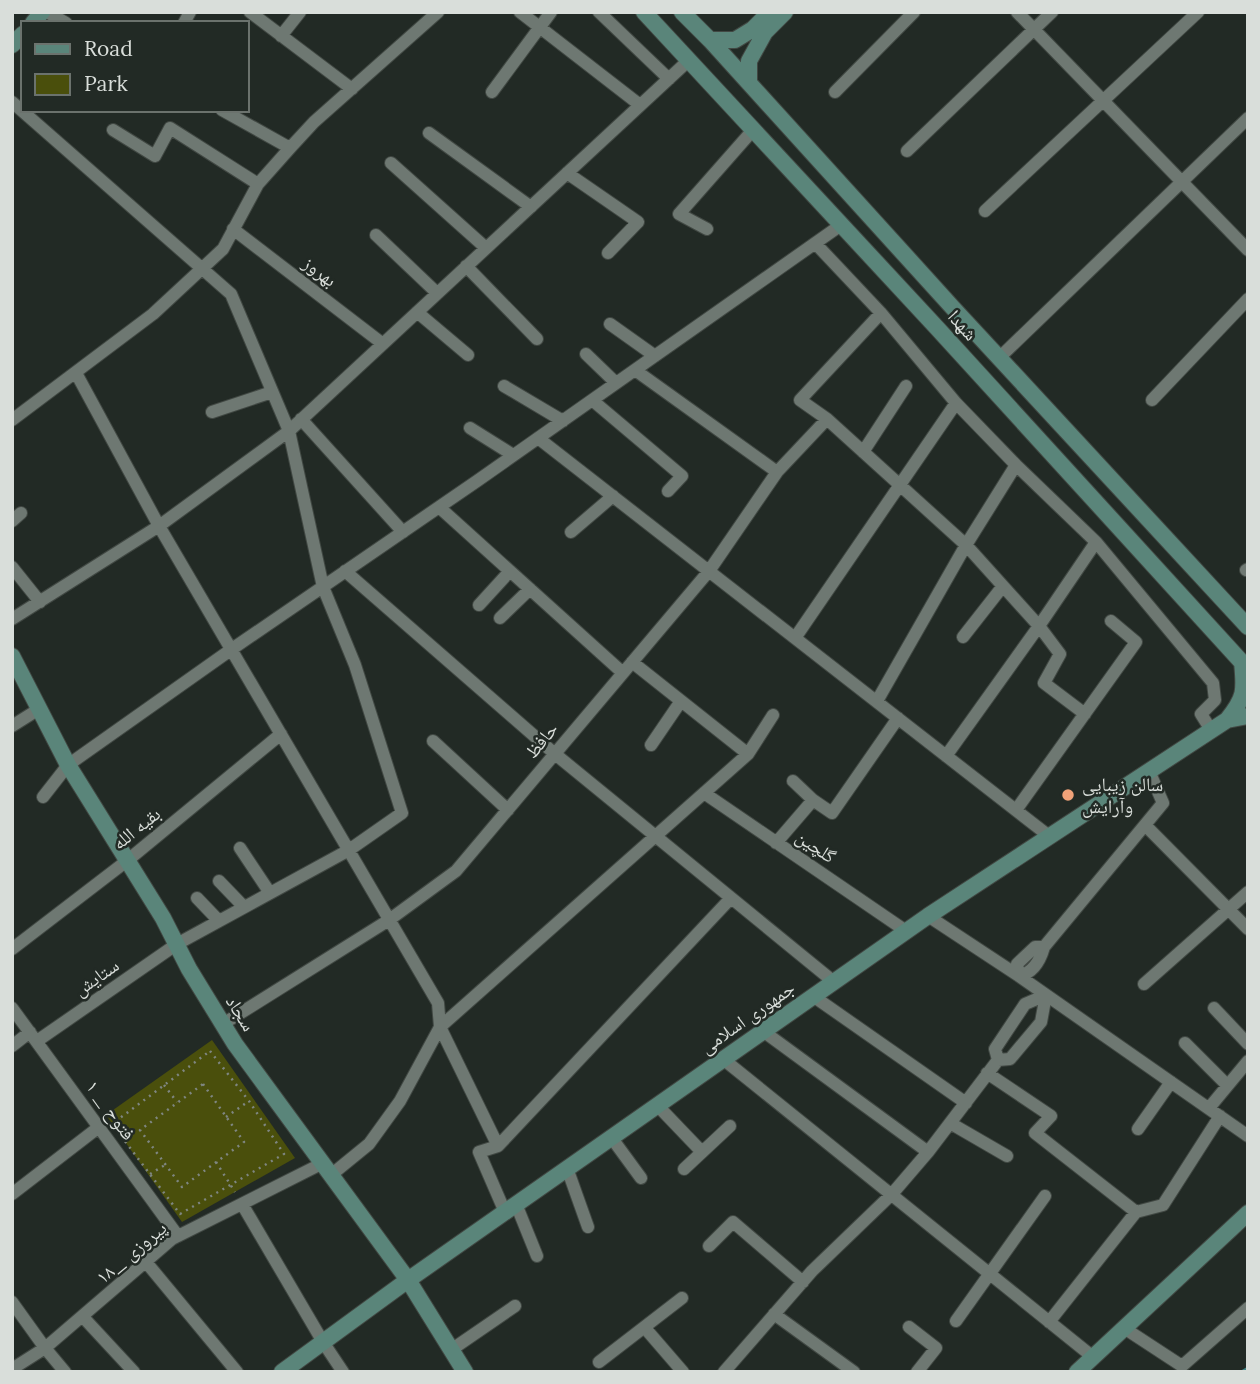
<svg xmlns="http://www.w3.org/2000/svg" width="1260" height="1384" font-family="Lora,'Noto Naskh Arabic',serif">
<rect width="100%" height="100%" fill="#222a25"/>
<path fill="#4a4f0c" d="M212,1040L295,1158L182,1222L106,1115Z"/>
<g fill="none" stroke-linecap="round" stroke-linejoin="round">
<path stroke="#418485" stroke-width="4.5" d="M1243,1372L1248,1369"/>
<defs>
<path id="street" d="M47,12L66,23
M250,12L352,89
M520,12L640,105
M599,12L669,79
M1017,12L1248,250
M184,23L190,12
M281,36L300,12
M492,92L551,12
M835,92L914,12
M12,102L231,294L289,431L323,587L355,665L402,813L349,850L177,944L37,1041
M222,110L290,148
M113,130L155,156L170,128L258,184
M429,133L531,207
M907,151L1052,12
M391,163L486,248
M567,173L638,222L608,253
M985,211L1198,12
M233,229L383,344
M707,229L679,214L753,130
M376,235L437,293
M815,243L881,313L956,403L1016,465L1096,542L1213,683L1215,700L1201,714L1211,730
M466,266L537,339
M417,312L468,355
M881,313L800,400L827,419L966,545L1039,626L1060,654L1044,683L1085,714
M610,324L655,356
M586,354L616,383
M999,358L1248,118
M635,370L777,472
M504,386L563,421
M592,400L682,476L668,491
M1152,400L1248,299
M212,412L272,392
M301,419L403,532
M12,420L153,314L223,249L258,184L290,148L314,122L438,12
M470,428L513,455
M538,438L1049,836
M863,452L906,386
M439,507L623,673
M12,521L21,513
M571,532L613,496
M12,567L40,602
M1246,570L1248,569
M345,571L555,754L834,982
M479,605L510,571
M500,618L530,589
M12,619L159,526L76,373
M963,637L1003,586
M795,638L956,403
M632,662L748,754
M877,701L966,545L1016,465
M12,726L39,709
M433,741L508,810
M651,745L681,701
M946,756L1039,626L1096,542
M793,781L813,800
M704,793L906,931
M43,797L68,765L232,649L477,481L841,225
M1016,810L1136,642L1111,621
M1146,826L1248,929
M776,843L813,800L832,813L898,718
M240,848L270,893
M219,881L244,907
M197,898L219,921
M731,898L498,1146L440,1027L748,754L773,715
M928,916L1019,976L1248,1136
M1035,947H1044C1040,961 1033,973 1019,976L1017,964Z
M1044,947L1163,803L1149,771
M12,949L128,860L281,734
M1144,984L1248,892
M1046,995L1041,1022L1010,1059L998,1060L995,1049L1025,1004Z
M813,996L966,1103
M12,1008L178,1236
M1214,1008L1248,1044
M223,1024L389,920L456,871L709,571L777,472L827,419
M763,1031L928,1152
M1185,1043L1227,1085
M12,1046L30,1032
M723,1059L1093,1357
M987,1073L1051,1116L1035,1133L1136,1212
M657,1105L702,1152
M1209,1108L1248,1061
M950,1123L1007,1156
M1138,1129L1171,1082
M611,1137L641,1178
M498,1146L479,1152L505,1212
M567,1168L588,1227
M684,1169L730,1126
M331,1175L369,1144L400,1101L440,1027L438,1003L159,526L289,431L688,61
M12,1194L99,1127
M242,1204L323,1342L343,1372
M516,1204L537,1256
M709,1246L733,1222L803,1282
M146,1262L237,1372
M12,1302L45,1348L65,1372
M774,1314L854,1372
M83,1317L134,1372
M956,1321L1045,1196
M1049,1322L1136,1212L1163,1205L1220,1116
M909,1327L936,1348L917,1372
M645,1328L683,1372
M1124,1328L1182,1366L1248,1308
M451,1350L515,1306
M599,1362L682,1298
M12,1369L45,1348L172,1239L323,1163
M724,1372L812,1271L892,1194L928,1152L998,1060"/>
<path id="secondary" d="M644,12L938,329L1248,669
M682,12L710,40L953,308L1248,627
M33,23L42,12
M710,40H735L753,29L768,14
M12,45L23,34
M749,82V61L765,32L785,12
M12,656L68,765L163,918L189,969L235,1044L408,1280L465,1372
M1227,720C1245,698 1245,691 1242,662
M282,1372L408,1280L928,916L1227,720L1248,716
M1077,1372L1248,1213"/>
</defs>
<use href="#street" stroke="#414843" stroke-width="14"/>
<use href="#secondary" stroke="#414843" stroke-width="18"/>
<path stroke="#7f8681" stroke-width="2.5" stroke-dasharray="2 5" stroke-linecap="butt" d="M210,1051L249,1101L284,1154L180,1214L112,1124Z
M203,1084L244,1142L182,1187L140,1130Z
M164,1085L177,1102
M226,1117L249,1101
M216,1162L235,1192
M150,1174L165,1165"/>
<use href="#street" stroke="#6e7872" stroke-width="12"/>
<use href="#secondary" stroke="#5a857a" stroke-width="16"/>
</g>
<circle fill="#f0a279" stroke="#222a25" stroke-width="2.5" cx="1068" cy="795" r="7"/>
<g text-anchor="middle" stroke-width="5" stroke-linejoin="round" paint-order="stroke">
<g font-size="19" fill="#d9deda" stroke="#222a25">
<text transform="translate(320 271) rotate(37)" y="7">بهروز</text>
<text transform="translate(963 325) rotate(48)" y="7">شهدا</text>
<text transform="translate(541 740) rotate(-50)" y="7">حافظ</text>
<text transform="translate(136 828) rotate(-39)" y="7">بقیه الله</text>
<text transform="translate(816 846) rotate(34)" y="7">گلچین</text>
<text transform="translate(96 977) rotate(-35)" y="7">ستایش</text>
<text transform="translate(241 1013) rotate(58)" y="7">سجاد</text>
<text transform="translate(747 1017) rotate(-35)" y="7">جمهوری اسلامی</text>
<text transform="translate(111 1110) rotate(54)" y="7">فتوح _ ۱</text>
<text transform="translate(131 1252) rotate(-40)" y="7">پیروزی _۱۸</text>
</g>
<g font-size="19" fill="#d9deda" stroke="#222a25" text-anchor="start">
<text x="1082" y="791">سالن زیبایی<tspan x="1082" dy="22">وآرایش</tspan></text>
</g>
</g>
<rect width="1260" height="1384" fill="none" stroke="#d9deda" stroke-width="28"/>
<rect x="21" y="21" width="228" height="91" fill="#222a25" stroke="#6b726d" stroke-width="2"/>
<rect x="35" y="44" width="35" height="10" fill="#5a857a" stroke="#6b726d" stroke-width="2"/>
<text x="84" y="56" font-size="21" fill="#d9deda">Road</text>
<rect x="35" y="74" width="35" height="21" fill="#4a4f0c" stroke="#6b726d" stroke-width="2"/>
<text x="84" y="91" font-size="21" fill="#d9deda">Park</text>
</svg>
